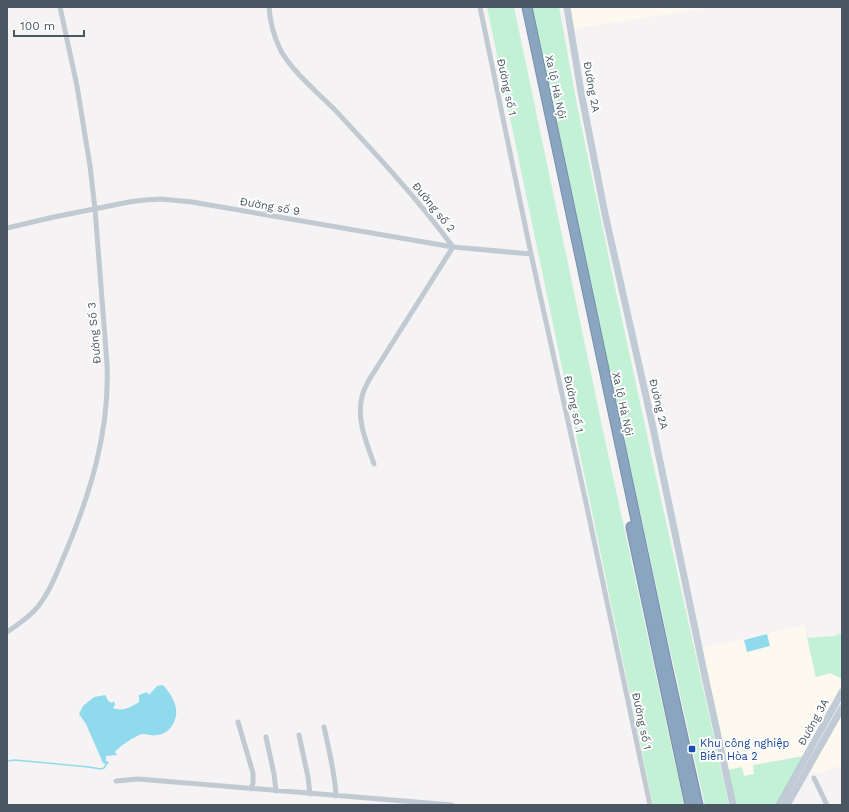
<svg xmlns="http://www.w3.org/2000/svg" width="849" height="812" font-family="'Work Sans',sans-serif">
<rect width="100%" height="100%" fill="#f5f3f3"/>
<path fill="#fdf9ef" d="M570,7H705V8L574,29Z
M804,625L815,677L830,673L842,679V686L804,756L753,765L754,774L744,776L742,767L728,770L702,648Z
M842,714V765L819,774L810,770Z"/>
<path fill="#c3f1d5" d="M487,7H514L605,440L684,805H653Z
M531,7H559L577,105L615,287L655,472L729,805H705L668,641Z
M842,633V679L830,673L816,677L807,638L834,636Z
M804,756L777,805H736L728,770L742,767L744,776L754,774L753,765Z"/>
<path fill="#90daee" d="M767,634L770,646L747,652L744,640Z
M163,685C173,696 181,710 173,724C170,729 167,732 162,734C158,735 153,736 150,735C149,735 144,734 143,734C136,735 120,746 115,752L117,755L106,756V761L109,762L107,765L103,763L86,724L79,714L83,706L94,697L105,695L107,698L108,701L112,703L114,701L115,705L113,708C123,712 131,707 139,702V695L147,692L149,695L157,686Z"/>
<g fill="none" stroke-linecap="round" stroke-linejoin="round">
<path stroke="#90daee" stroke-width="1.5" d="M7,761L15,760L89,767L100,769L104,768L106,765"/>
<defs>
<path id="highway" d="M527,7L667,666L698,805
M631,527L690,805"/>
</defs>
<use href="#highway" stroke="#7690ad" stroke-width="11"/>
<path stroke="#c1cad2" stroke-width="5" d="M269,7C270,22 274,37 281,51C293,72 317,92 334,109C375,153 417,198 453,247L369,380C366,386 363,391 362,397C356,419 367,444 374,464
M480,7L531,254L585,498L650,805
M7,228L54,217L129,202L145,200L161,199L192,202L453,247L531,254
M7,632C16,626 26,619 34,611C48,596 56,575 64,556C90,495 110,431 107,364L95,209L90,166L77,86L60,7
M238,722L253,773V783L251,789
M324,727C329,750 335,773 336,796
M299,735L308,777L310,794
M266,737L274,774L276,791
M814,778L827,805
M116,781L138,779L452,805"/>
<path stroke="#c1cbd6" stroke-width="7" d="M567,7L581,92L605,214L652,423L704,672L733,805
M779,805L842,692
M787,805L842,708"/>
<use href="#highway" stroke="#8ba5c1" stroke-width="9"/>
</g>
<rect fill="#1a4fb4" stroke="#fff" stroke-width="1.5" x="688" y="745" width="8" height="8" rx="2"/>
<g text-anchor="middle" stroke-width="4" stroke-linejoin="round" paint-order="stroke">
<g font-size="11" fill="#4a5661" stroke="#fff">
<text transform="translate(507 87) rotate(78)" y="4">Đường số 1</text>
<text transform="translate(556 87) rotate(78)" y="4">Xa lộ Hà Nội</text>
<text transform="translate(592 87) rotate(80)" y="4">Đường 2A</text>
<text transform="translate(270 206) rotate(10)" y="4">Đường số 9</text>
<text transform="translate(434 207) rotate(51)" y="4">Đường số 2</text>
<text transform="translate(94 333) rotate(-95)" y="4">Đường Số 3</text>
<text transform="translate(574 404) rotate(78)" y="4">Đường số 1</text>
<text transform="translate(623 404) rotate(78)" y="4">Xa lộ Hà Nội</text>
<text transform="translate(659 404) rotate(77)" y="4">Đường 2A</text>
<text transform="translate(642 721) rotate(78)" y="4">Đường số 1</text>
<text transform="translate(813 722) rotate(-61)" y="4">Đường 3A</text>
</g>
<g font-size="11" fill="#164399" stroke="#fff" text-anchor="start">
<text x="700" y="747">Khu công nghiệp<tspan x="700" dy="13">Biên Hòa 2</tspan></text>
</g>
</g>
<rect width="849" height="812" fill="none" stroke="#4a5661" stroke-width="16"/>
<path d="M14 30v6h70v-6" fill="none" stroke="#4a5661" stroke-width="2"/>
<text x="20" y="30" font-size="12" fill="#4a5661" stroke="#ffffff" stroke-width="3" paint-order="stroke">100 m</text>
</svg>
